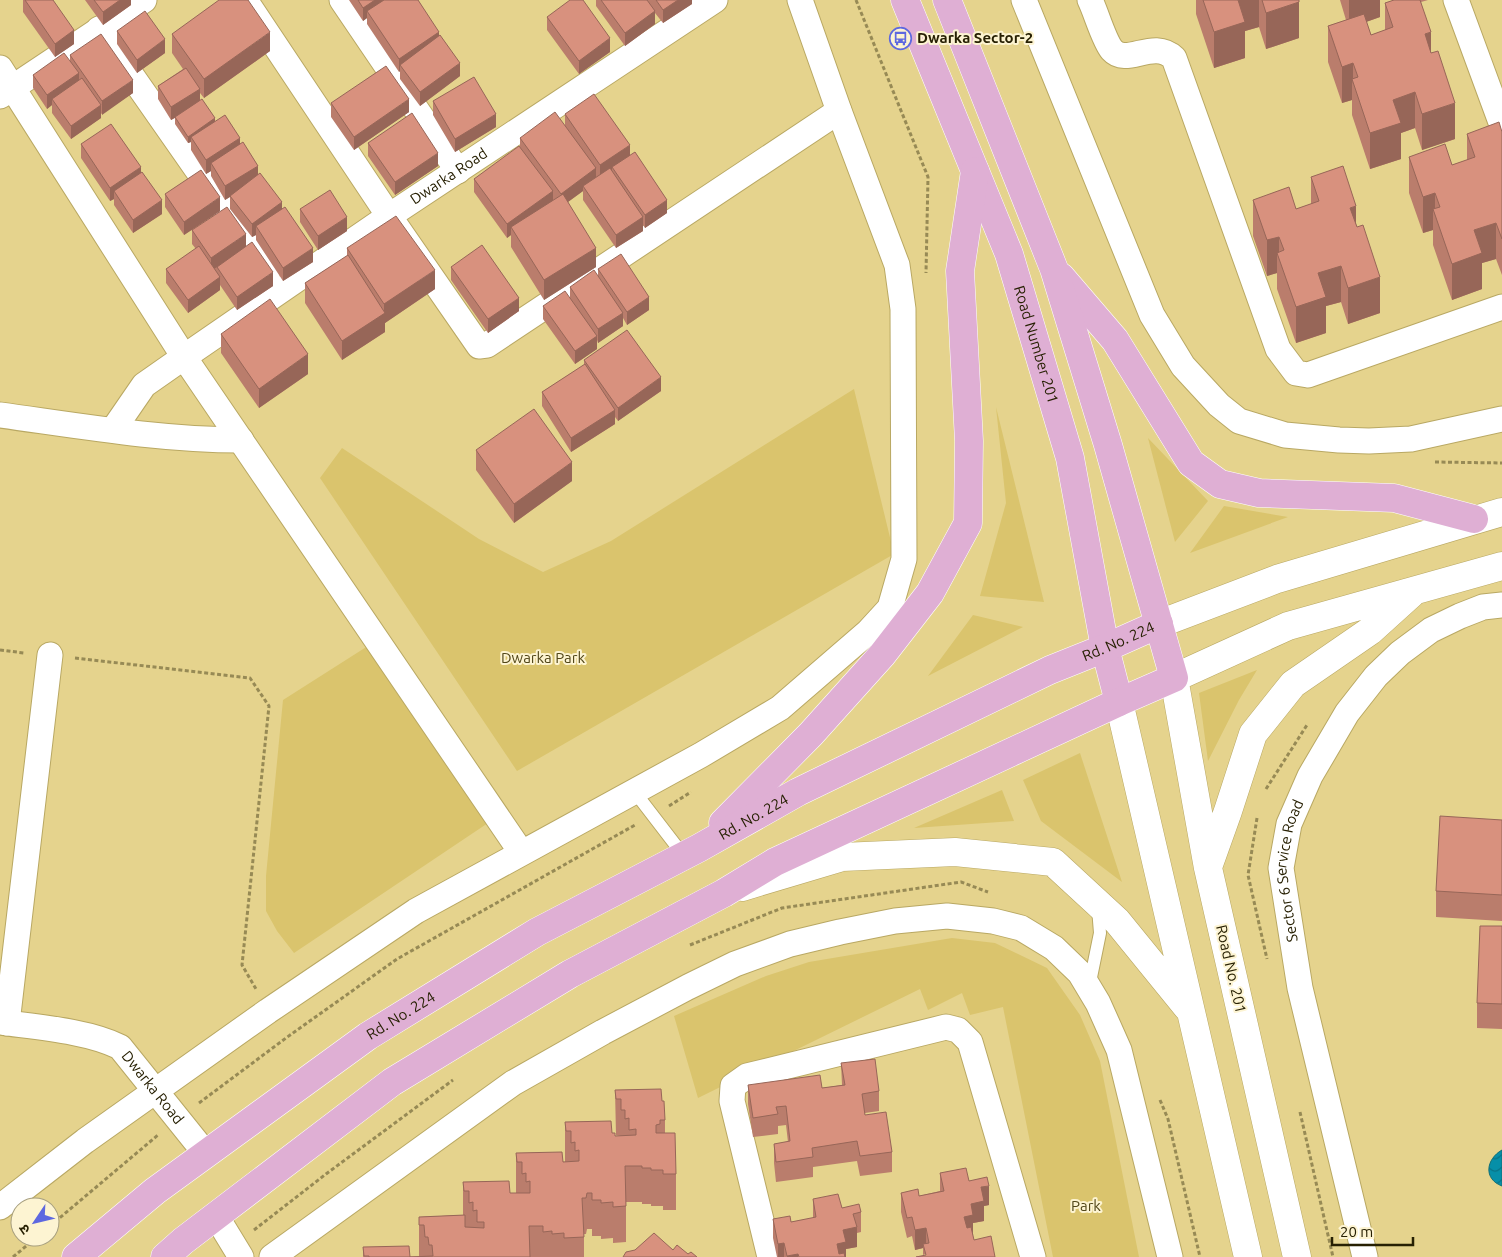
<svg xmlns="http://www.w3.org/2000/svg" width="1502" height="1257" font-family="Ubuntu,'Noto Sans Devanagari',sans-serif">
<defs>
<pattern id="water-waves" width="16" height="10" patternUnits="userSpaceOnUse" patternTransform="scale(1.25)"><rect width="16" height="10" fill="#068fa8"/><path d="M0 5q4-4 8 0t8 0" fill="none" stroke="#077487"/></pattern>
</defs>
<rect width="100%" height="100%" fill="#e5d38d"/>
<path fill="#dac46d" d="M854,389L894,554L517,771L320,478L342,448L479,539L543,572L611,541Z
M996,407L1044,602L980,596L1006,503Z
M1148,438L1208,501L1175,542Z
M1224,506L1288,517L1190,553Z
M973,615L1023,627L928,676Z
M371,644L488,823L294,953L277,931L266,911V876L283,700Z
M1257,670L1239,700L1208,761L1199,693Z
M1080,753L1122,882L1041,821L1023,780Z
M1002,790L1014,821L914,828Z
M952,938L995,943L1047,968L1080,1015L1100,1061L1139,1257H1053L1003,1007L970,1015L962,993L928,1010L920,989L698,1098L674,1016L766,976L809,962Z"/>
<path fill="url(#water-waves)" stroke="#106e76" d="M1502,1150V1186C1483,1179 1486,1159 1502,1150Z"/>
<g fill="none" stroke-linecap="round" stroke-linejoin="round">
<defs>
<path id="lane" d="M634,791L684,856
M1089,987L1100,933L1098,908"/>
<g id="street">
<path d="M245,0L389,216L479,346L487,345L839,111"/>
<path d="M342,0L458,171"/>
<path d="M1024,0L1152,315L1183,366L1219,405L1239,421L1285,435L1339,440L1369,441L1411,439L1502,419"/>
<path d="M1090,0C1096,12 1104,41 1112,50C1127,67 1153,38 1174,58L1278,349L1296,373L1308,375L1502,307"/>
<path d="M1456,0L1502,125"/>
<path d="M99,29L268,271"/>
<path d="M0,68L184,357L521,852"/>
<path d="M0,96L144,0"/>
<path d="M0,415C80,426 160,440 241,440"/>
<path id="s1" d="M113,430L144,385L184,357L389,216L715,0"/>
<path id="s2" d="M0,1022C36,1027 89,1031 120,1047L206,1154"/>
<path d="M7,1023L50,655"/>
<path d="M0,1207L85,1141L268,1011L416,911L701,755L780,708L868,632L890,608L904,559L903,309L897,265L839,111L800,0"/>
<path d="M216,1216L241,1257"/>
<path d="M272,1257L513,1083L603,1032L688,987L735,964L790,944L840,932L895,921L947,916L993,921L1021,928L1054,948L1080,973L1098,1003L1119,1050L1170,1257"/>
<path d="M770,1257L732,1101L733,1086L747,1076L946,1027L958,1030L970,1042L1033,1257"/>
<path id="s3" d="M1365,1257L1300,988L1281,868L1289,824L1310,776L1347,713L1376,676L1400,653L1431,630L1460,616L1483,607L1502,605"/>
</g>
<path id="secondary" d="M1159,624L1277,579L1502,512
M1119,702L1248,1257
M1208,867L1228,811L1253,734L1293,684L1370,631L1412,593
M742,887L842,857L955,852L1053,862L1117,921L1187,1007
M1297,1257L1208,868L1174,678L1288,626L1502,566"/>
<g id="primary">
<path id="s4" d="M905,0L1009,254L1070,458L1105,648L1119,702"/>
<path d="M1061,277L1115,340L1191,463L1220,484L1259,493L1394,498L1474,519"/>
<path d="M723,823L811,734L882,655L930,593L968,523L969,441L960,271L975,171"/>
<path id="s5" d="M76,1257L155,1191L368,1036L537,932L699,848L798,792L1050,670L1105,648L1159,624"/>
<path d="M165,1257L183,1241L392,1082L570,974L724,893L775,862L1119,702L1174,678L1108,445L1054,269L947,0"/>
</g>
</defs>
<use href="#lane" stroke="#b9a863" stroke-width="14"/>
<use href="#street" stroke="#b9a863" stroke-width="27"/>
<use href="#secondary" stroke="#b9a863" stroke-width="29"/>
<use href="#primary" stroke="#fff" stroke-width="29"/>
<path stroke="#978a55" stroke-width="3" stroke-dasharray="4 2.5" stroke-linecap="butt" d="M856,0L928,177L926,273
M1435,462L1502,463
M0,650L24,653
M75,658L250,678L269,706L242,965L256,989
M1266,789L1307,725
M669,806L691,792
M1257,818L1248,875L1267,959
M690,945L782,908L961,882L988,892
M1160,1100L1168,1119L1200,1257
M199,1103L286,1038L397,959L635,825
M1300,1112L1333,1257
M50,1226L158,1135
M254,1230L326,1174L453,1080
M13,1257L37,1237"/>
<use href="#lane" stroke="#fff" stroke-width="12"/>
<use href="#street" stroke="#fff" stroke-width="25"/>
<use href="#secondary" stroke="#fff" stroke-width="28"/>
<use href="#primary" stroke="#dfafd4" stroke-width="28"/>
</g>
<path fill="#ba7d6c" d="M23,0H53L74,44L55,57L23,12Z
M85,0H131V5L103,25Z
M349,0H418L439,36L460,76L420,106L400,79V71L399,72L367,24V18L363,21Z
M596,0H692V4L663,23L655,13V24L625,46L596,6Z
M1196,0H1299V38L1266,49L1259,27L1245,31V58L1214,68L1196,14Z
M1340,0H1380V17L1366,22L1371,35L1385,30V3L1394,0H1428L1421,2L1431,53L1455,139L1422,150L1415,128L1401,133V159L1370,169L1352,115V100L1342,103L1328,62V26L1346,20Z
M547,17L610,52L579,74L547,30Z
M117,31L165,53L137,73L117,44Z
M172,34L270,51L204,98L200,93V101L215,121L240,144L258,174L282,209L313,262L283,281L256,240V235L252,237L230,209V197L225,200L211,176V171L206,174L191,150V142L188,143L175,124V118L171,120L158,99V86L183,69L172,53Z
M70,55L133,93L101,114V118L71,139L52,113V105L47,109L33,88V75L70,61Z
M433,101L496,127L455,152L433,115Z
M331,103L409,112L354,150L331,117Z
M565,114L630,156L667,213L645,228L643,225V231L616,248L583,200V191L568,202L596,267L544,300L511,247V235L507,238L474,192V179L520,147V138L565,125Z
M1502,132V275L1496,259L1482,263V289L1452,300L1433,245V230L1423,233L1409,193V157L1452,165L1467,160V134Z
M368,143L438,166L395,195L368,156Z
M81,144L141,173L162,214L133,233L114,205V199L110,201L81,158Z
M1311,177L1356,224L1380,313L1348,324L1341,302L1326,306V333L1296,343L1277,289V273L1267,276L1253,236V200L1296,209L1311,204Z
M165,194L220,211L184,235L165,207Z
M300,209L347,231L318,250L300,222Z
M192,230L246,247L273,286L237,310L220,285V290L188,313L166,283V269L196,249L192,244Z
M347,248L435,289L385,323V332L342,360L305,303V283L347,256Z
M451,267L519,311L488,333L451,280Z
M598,269L649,310L627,325L623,318V326L598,343L597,340V349L575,364L543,319V306L570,297V287L598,276Z
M221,334L308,374L259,408L221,353Z
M584,360L661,391L618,421L615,417V424L571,452L542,406V392L584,365Z
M476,450L572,481L514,523L476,470Z
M1502,820V921L1436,917V891Z
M1502,926V1029L1477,1028V1003Z
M841,1063L879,1091V1111L865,1113V1115L892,1152V1172L860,1176L857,1161L813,1167V1177L776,1182L774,1163V1144L788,1142L786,1125L778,1126V1134L753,1137L748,1104V1085L822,1088L842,1085Z
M615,1090L662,1101L665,1120V1133L676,1174V1210H663V1206H651V1204H642V1202H626V1242L613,1243V1238L601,1239V1236H592V1229H587L586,1234H584V1257H363V1247L410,1257H419V1217L463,1215V1182L510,1193H516V1153L565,1162V1122L612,1133L615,1136L621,1135H616Z
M940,1173L969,1181L989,1205L984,1206V1221L973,1223V1235L923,1255V1248L915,1250L912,1236L907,1238L901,1212V1193L919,1196L940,1191Z
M813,1199L842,1208L861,1212V1232L857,1233V1247L846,1249V1257H777L773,1238V1219L791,1222L813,1218Z"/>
<path fill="#976658" d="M120,0H131V5L103,25V12Z
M375,0H395L367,11V18L363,21V8Z
M678,0H692V4L663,23V10Z
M1237,0H1259V27L1245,31V58L1214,68V32Z
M1349,0H1380V17L1349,28Z
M1299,2V38L1266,49V13Z
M655,11V24L625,46V33Z
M74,30V44L55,57V44Z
M270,32V51L204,98V79Z
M439,32V46L400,65V71L399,72V59Z
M1431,32V68L1425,34Z
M610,38V52L579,74V61Z
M165,39V53L137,73V60Z
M460,63V76L420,106V92Z
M1353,63V84L1352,79V100L1342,103V67Z
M79,73V87L52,99V105L47,109V95Z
M133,80V93L102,115V101Z
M200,89V102L171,120V107Z
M1415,92V128L1401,133V159L1370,169V133L1393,100Z
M409,99V112L354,150V137Z
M1455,103V139L1422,150V114Z
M101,105V118L71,139V126Z
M496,114V127L455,152V139Z
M215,118V125L191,137V142L188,143V137Z
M240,138V151L211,163V171L206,174V160Z
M630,145V158L612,167V170L600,178V165Z
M438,153V166L395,195V182Z
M258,166V179L225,200V186Z
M141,167V181L114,191V199L110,201V188Z
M596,168V181L583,186V191L561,207V194Z
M553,191V205L511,227V235L507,238V224Z
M1435,193V215L1433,209V230L1423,233V197Z
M220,197V211L184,235V222Z
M162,200V214L133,233V220Z
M667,200V213L645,228V215Z
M282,202V215L256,226V235L252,237V224Z
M1356,206V242L1350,208Z
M347,217V231L318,250V236Z
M643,217V231L616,248V235Z
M1496,223V259L1482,263V289L1452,300V264L1474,230Z
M246,234V248L211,271V258Z
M1279,237V258L1277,253V273L1267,276V240Z
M313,248V262L283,281V268Z
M596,248V267L544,300V280Z
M1341,266V302L1326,306V333L1296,343V307L1318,273Z
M435,270V289L385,323V332L342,360V341L384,313V304Z
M273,272V286L237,310V297Z
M220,277V290L188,313V300Z
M1380,277V313L1348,324V288Z
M649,297V310L627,325V312Z
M519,298V311L488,333V319Z
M623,313V326L598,343V329Z
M597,336V349L575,364V351Z
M308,354V374L259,408V389Z
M661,377V391L618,421V408Z
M615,410V424L571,452V438Z
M572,462V481L514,523V504Z
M989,1186V1205L984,1206V1221L973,1223V1235L964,1237V1217L971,1204L981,1187Z
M857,1227V1247L846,1249V1257H837V1244L843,1230Z
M926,1228V1247L923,1244V1248L915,1250V1230Z
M784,1243V1257H778V1244Z
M798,1254V1257H787V1256Z"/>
<path fill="#d8917e" stroke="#976658" d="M25,0H53L74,30L55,44Z
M94,0H120L103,12Z
M219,0H248L270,32L204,79L172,34Z
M358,0H375L363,8Z
M384,0H418L439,32L399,59L367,11Z
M570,0H583L610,38L579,61L547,17Z
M601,0H647L655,11L625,33Z
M656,0H678L663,10Z
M1203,0H1238L1245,22L1214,32Z
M1262,0H1299V2L1266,13Z
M1394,0H1420L1431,32L1425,34L1431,53L1438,51L1455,103L1422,114L1415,92L1393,100L1401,123L1370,133L1352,79L1358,77L1353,63L1342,67L1328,26L1364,14L1371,35L1393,27L1385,3Z
M145,11L165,39L137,60L117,31Z
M101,34L133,80L102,101L70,55Z
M440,35L460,63L420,92L400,65Z
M64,53L79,73L47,95L33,75Z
M386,66L409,99L354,137L331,103Z
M186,68L200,89L171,107L158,86Z
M474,77L496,114L455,139L433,101Z
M82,78L101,105L71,126L52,99Z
M594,94L630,145L600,165L565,114Z
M202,99L215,118L188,137L175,117Z
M555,112L596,168L561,194L520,138Z
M412,113L438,153L395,182L368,143Z
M225,115L240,138L206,160L191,137Z
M1499,122L1502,132V239L1496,223L1474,230L1482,253L1452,264L1433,209L1440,207L1435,193L1423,197L1409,157L1445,144L1452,165L1475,157L1467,134Z
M111,124L141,167L110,188L81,144Z
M243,142L258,166L225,186L211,163Z
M519,146L553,191L507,224L474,179Z
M635,152L667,200L645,215L612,167Z
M1343,166L1356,206L1350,208L1357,227L1363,225L1380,277L1348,288L1341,266L1318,273L1326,297L1296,307L1277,253L1284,250L1279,237L1267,240L1253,200L1289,187L1296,209L1319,201L1311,177Z
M610,168L643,217L616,235L583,186Z
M201,170L220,197L184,222L165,194Z
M142,172L162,200L133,220L114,191Z
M260,173L282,202L252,224L230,196Z
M330,190L347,217L318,236L300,209Z
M563,194L596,248L544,280L511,227Z
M227,207L246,234L211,258L192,230Z
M285,207L313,248L283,268L256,226Z
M396,216L435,270L384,304L347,248Z
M252,242L273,272L237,297L217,267Z
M482,245L519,298L488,319L451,267Z
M199,246L220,277L188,300L166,269Z
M621,254L649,297L627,312L598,269Z
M348,255L385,313L342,341L305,283Z
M594,270L623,313L598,329L570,287Z
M565,291L597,336L575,351L543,306Z
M270,299L308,354L259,389L221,334Z
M627,330L661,377L618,408L584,360Z
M585,364L615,410L571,438L542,392Z
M534,409L572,462L514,504L476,450Z
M1440,816L1502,820V895L1436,891Z
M1480,926H1502V1004L1477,1003Z
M875,1059L879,1091L862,1094L865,1115L886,1112L892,1152L860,1156L857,1141L812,1148L813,1157L776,1162L774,1144L790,1141L786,1106L776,1107L778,1114L753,1118L748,1085L820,1075L822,1088L845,1085L841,1063Z
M661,1089L662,1101H664L665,1120H660V1124L656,1125V1133H675L676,1174H663V1170H651V1168H642V1166H625L626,1206L613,1207V1202L601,1203V1200H592V1193H587L586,1198H582L584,1237L564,1238V1233L552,1234V1231L543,1232V1226H529L530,1257H369V1256H364L363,1247L409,1246L410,1257L433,1256L432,1245H429L428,1237H425L424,1225H419V1217L465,1215V1227L484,1228V1222H477V1210L473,1211V1202L469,1203V1191H464L463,1182L509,1181L510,1193H530V1181L526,1182V1173L522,1174V1162H517L516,1153L562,1152L563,1162L579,1161V1150L575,1151V1142L571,1143V1131H566L565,1122L611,1121L612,1133H615V1136L636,1135V1129L629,1130V1118L625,1119V1110H621V1099H616L615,1090Z
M966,1168L969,1181L987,1177L989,1186L981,1187L984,1201L971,1204L973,1215L964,1217L967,1228L971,1227L974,1240L991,1236L995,1257H916L926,1255L923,1244L929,1243L926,1228L915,1230L912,1217L907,1218L901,1193L918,1189L919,1196L944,1191L940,1173Z
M838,1194L842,1208L859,1204L861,1212L853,1214L857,1227L843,1230L846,1242L837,1244L839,1254L844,1253L845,1257H799L798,1254L787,1256L784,1243L778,1244L773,1219L790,1216L791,1222L816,1217L813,1199Z
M654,1233L673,1250L677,1245L688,1254L691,1252L697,1257H623L626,1252L635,1250Z"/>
<defs>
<symbol id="bus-ring" viewBox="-11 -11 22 22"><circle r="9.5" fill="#fdf4d2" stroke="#5e68e0" stroke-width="1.5"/><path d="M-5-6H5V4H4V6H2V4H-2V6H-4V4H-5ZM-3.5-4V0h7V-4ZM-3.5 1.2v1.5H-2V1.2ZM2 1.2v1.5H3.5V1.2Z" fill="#5e68e0"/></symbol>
</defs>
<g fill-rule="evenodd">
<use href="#bus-ring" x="888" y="26" width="25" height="25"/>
</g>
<g text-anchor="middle" stroke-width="4" stroke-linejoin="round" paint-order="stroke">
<g font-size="15" font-weight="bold" fill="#272003" stroke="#fdf4d2" text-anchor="start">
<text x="917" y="43">Dwarka Sector-2</text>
</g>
<g font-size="15" fill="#272003" stroke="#fdf4d2">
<text dy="5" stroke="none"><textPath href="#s1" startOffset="424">Dwarka Road</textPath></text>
<text dy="5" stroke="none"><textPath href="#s4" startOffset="369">Road Number 201</textPath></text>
<text dy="5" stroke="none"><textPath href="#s5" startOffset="1215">Rd. No. 224</textPath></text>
<text dy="5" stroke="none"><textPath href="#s5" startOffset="810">Rd. No. 224</textPath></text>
<text dy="5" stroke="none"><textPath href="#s3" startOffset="396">Sector 6 Service Road</textPath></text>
<text transform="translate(1231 969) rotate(77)" y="5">Road No. 201</text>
<text dy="5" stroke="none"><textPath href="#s5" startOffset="405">Rd. No. 224</textPath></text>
<text dy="5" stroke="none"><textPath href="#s2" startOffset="175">Dwarka Road</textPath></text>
</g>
<g font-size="15" fill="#514619" stroke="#fdf4d2">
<text x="543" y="663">Dwarka Park</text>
<text x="1086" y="1211">Park</text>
</g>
</g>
<g transform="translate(35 1222) rotate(235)"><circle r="24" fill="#fdf4d2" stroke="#a79f7f"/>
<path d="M0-4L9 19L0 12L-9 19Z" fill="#5e68e0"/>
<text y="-8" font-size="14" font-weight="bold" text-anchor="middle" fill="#272003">उ</text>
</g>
<path d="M1332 1237v8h81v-8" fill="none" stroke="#272003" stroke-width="2.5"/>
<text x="1340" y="1237" font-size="15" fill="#272003" stroke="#fdf4d2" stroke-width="4" paint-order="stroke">20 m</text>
</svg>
